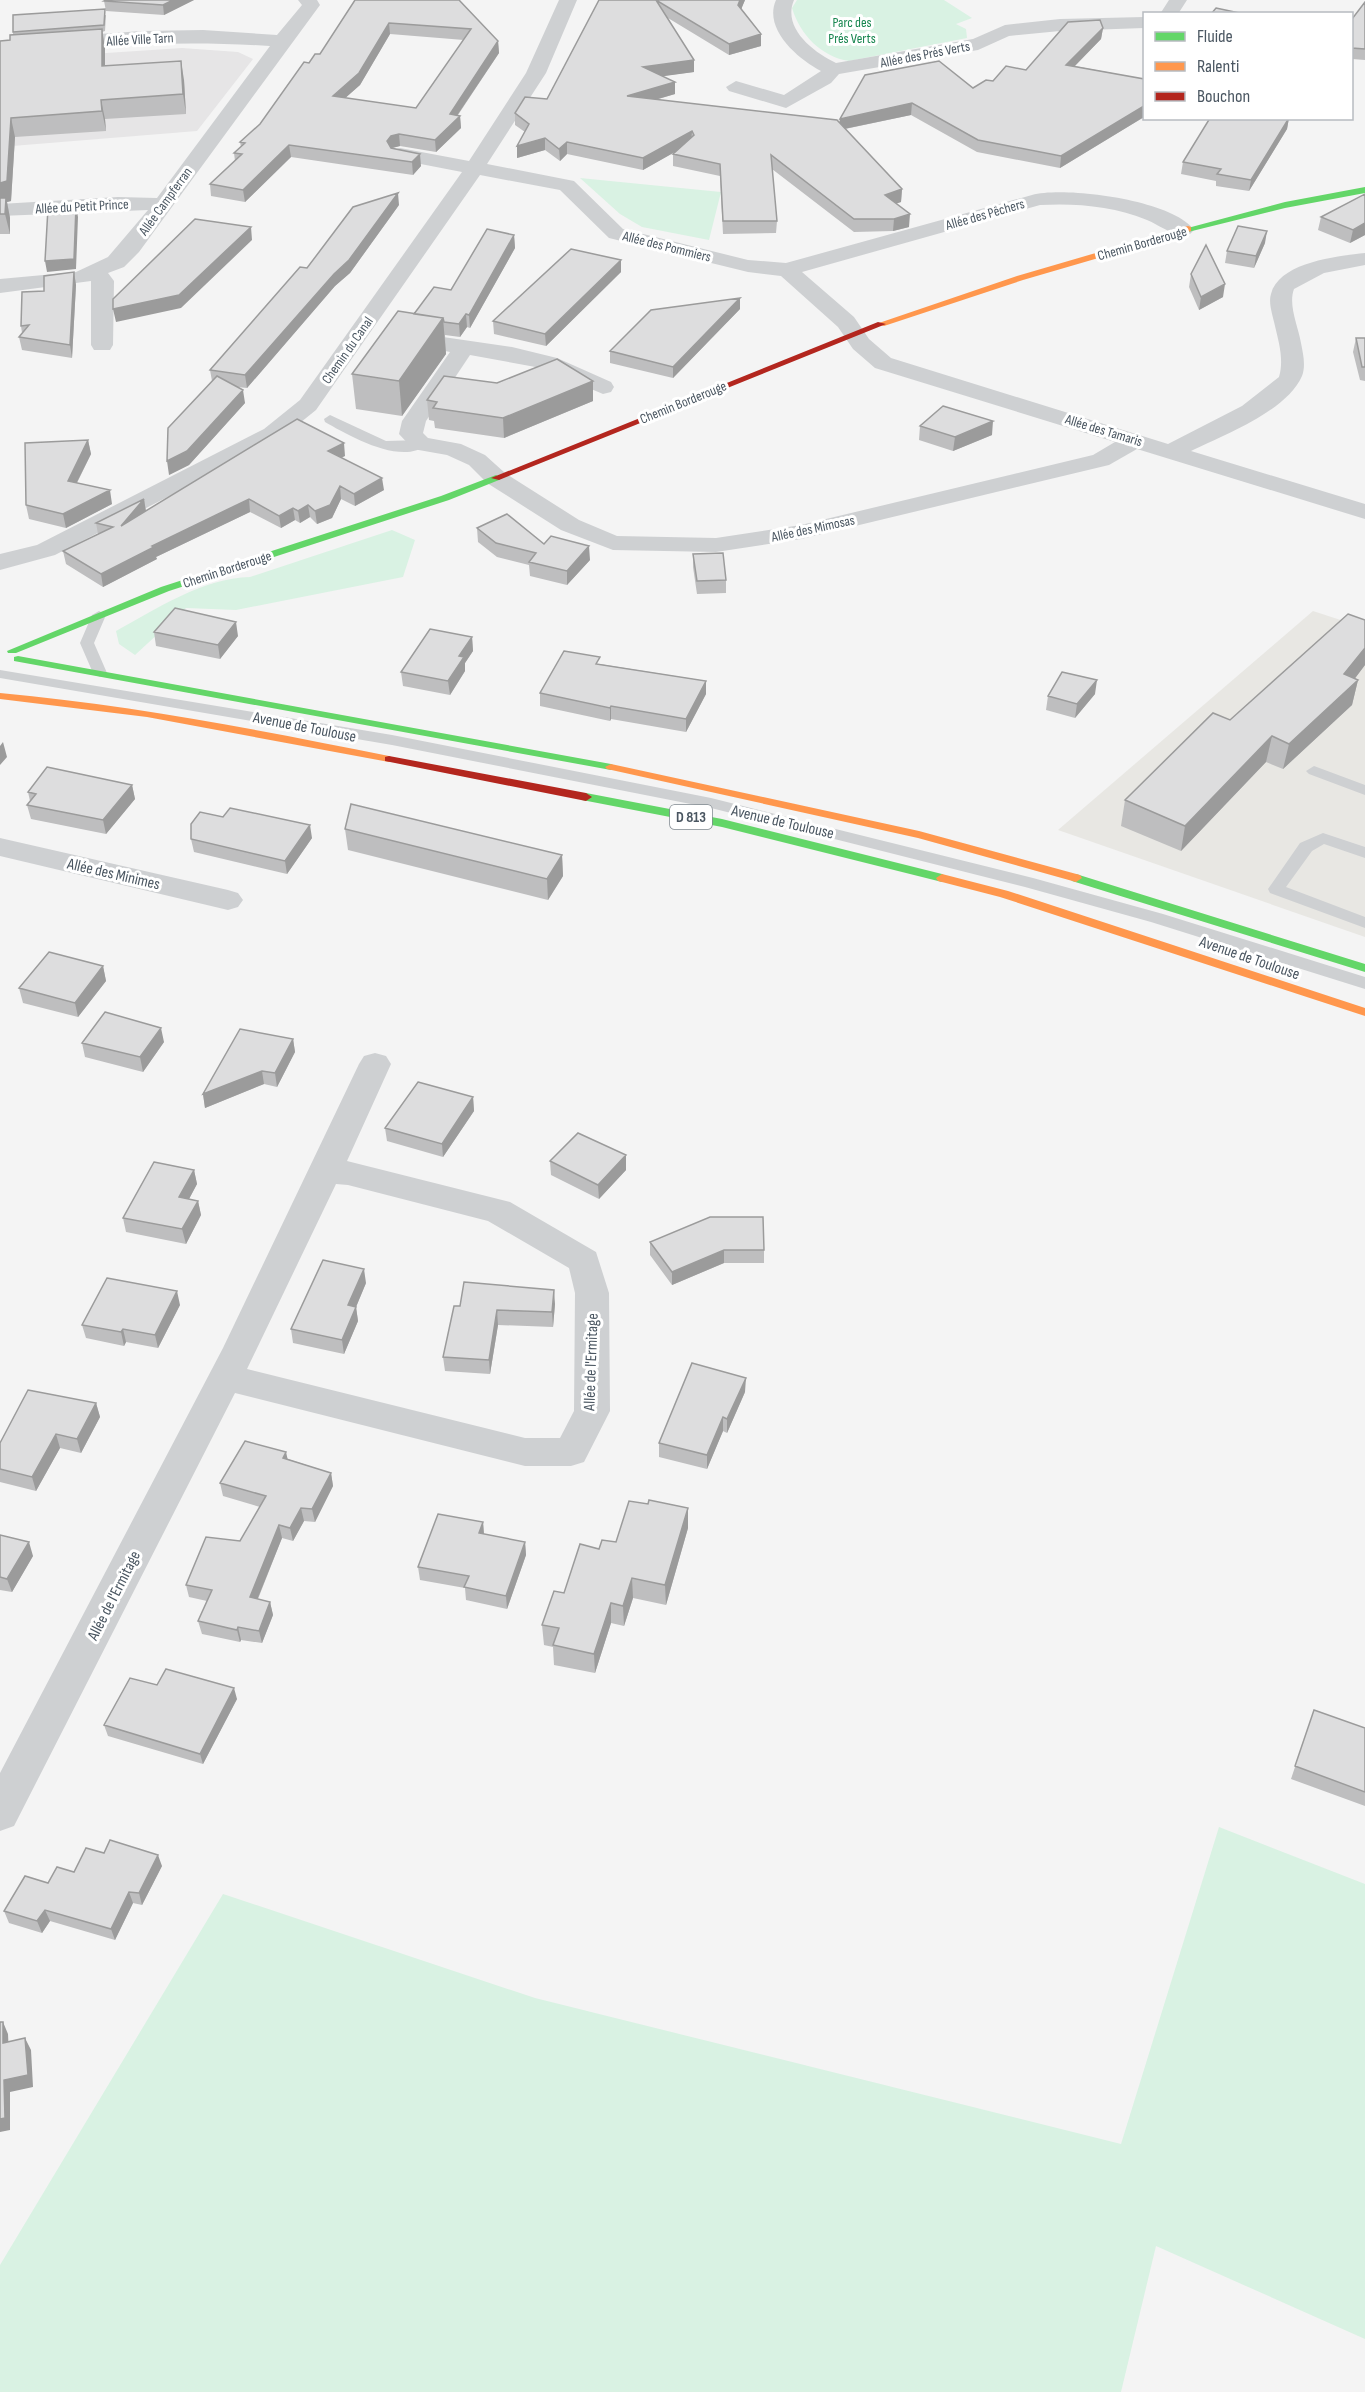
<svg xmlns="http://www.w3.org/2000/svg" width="1365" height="2392" font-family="'Sofia Sans Condensed',sans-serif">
<rect width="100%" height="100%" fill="#f4f4f4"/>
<path fill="#e8e7e3" d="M1313,611L1365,628V937L1058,830Z"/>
<path fill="#e6e5e6" d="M182,48L238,52L253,59L197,131L0,147V60Z"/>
<path fill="#d9f2e3" d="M797,0H944L972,18L956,24L966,29L967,38L849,61C822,57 800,35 792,8Z
M580,178L721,192L709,240L642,227L620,214Z
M392,530L415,540L403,577L236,610L186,608L135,655L119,644L116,631C156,609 203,578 250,577Z
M1219,1827L1365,1884V2339L1156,2246L1121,2392H0V2265L223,1894L535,1998L1121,2144Z"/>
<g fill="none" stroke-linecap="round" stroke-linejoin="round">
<path fill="#ced0d2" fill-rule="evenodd" d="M330,415L386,441L421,440L427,444C403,467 348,435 325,422L324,419Z
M99,611L106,615L94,643L107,673L100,677L93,673L80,643L92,615Z
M0,670L392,735L711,798L1033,878L1163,914L1365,977V989L1151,922L1025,887L711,808L392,745L0,678Z
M1314,766L1365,785V795L1309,774L1306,771Z
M1323,833L1365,847V858L1324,844L1312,851L1286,887L1365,917V928L1270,893L1268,889L1300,843Z"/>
<path fill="#ced0d2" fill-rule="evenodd" d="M298,0H317L320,5L139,252L124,267L108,273L114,281L113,345L110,350H94L91,345V281L0,293V279L76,272L108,257L148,210L0,216V204L118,197L157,198L270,46C179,40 91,46 0,53V41L142,31L203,30L277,35L302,5Z
M559,0H577L546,73L487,164L574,181L623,229L748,260L786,263L1032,195C1065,186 1173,200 1194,230L1190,234C1175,238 1161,226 1147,220C1113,206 1076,203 1040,205L802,272L854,317L869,339L891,358L1168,444L1242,406L1279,377C1284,360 1279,343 1275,326C1273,316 1268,303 1271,294C1279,262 1338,256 1365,253V265L1324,273L1294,289C1288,305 1298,326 1301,343C1303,354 1306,365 1302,376C1287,411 1224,435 1191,451L1365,504V519L1137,449L1109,465L801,539L716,552L613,550L561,530L487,483L469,465L447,455L413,449L399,434L402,421L450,352L435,349L432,344L435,339L443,337L512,347L557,358L611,382L614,387L611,392L603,394L541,368L470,355L426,421L423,433L428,438L461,444L485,455L505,473L579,520L617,536L716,538L801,525L1093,455L1115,442L875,368L853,349L838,327L781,276L748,272L609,238L560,190L480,175L316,410L280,439L55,555L0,570V554L37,545L264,429L300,400L462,172L400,160L393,158L390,154L393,150L400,148L469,161L526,73Z
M776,0H794C782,28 813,52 836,63L973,39L1005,25L1060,19L1144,17V28L1060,31L1009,36L978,50L839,74L831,83L786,108L729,91L726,87L736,81L784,95L821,71C798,59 763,29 776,0Z
M1169,0H1187L1178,14H1160Z
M0,838L228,890L238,893L243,900L238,907L228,910L0,856Z
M375,1053L386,1056L391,1064L347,1161L510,1202L596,1252L609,1293L610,1411L584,1462L571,1466H525L235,1393L14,1826L0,1831V1773L223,1348L359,1064L364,1056ZM336,1184L348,1185L488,1221L569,1268L575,1293L574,1411L560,1438H525L247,1369Z"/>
<path fill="#63d668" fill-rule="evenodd" d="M1365,187V193L1285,208L1188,232L1184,229L1285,202Z
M496,475L501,478L499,480L449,500L169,591L16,653H8L7,651L161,587L441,496Z
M18,656L611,764L617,767L611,770L14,661V657Z
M586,793L722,819L942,874L948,878L942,882L722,827L582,800L580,797Z
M1076,874L1365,964V972L1072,881L1070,878Z"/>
<path fill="#ff974d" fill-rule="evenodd" d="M1188,226L1191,227V231L1023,280L884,326L876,324L1017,276Z
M0,693C131,705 260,730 389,756L395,759L389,762L147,717L0,699Z
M611,764L919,831L1080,875L1082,878L1076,882L918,838L607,769L605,767Z
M942,874L1008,891L1365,1008V1016L1000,897L938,881L936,878Z"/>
<path fill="#b3261e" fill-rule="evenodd" d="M878,322L886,324L499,480L491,478Z
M389,756L586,793L592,797L586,801L385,761V757Z"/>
</g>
<path fill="#bebebf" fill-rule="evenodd" d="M106,0H194L164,15L106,11L104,1Z
M355,0H458L498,41L499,53L458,115L460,116L461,128L436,152L400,146L392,148L421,166L413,175L291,157L245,202L211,196L210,184L235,161L234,153L241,147L240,142L260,124L309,63L320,54ZM390,34L464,40L416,108L345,98L360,85Z
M599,0H745L741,9L761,34V46L729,55L668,18L694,72L662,76L675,82V94L655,100L839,123L840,119L973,88L1026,70L1103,28L1101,39L1075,66L1144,79V117L1060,168L977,152L911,115L845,129L902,189L901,202L896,203L909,227L893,231L854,232L772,169L777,221L776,233L723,234L720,176L673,166V154L676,151L643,170L567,154L560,161L545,150L517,158L525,132L515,125V113L547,99Z
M1365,2V60L1352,59V19Z
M106,15L105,31L102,32L105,48V66L184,80L186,114L105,119L106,131L15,137L11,201L7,202L10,218V234H0V41L10,40L13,35V32Z
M1289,118L1287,129L1249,191L1216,186V181L1181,174L1183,162Z
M1365,194V235L1350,243L1318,230L1321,217Z
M399,205L350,273L335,286L247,388L237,387L245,403L189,465L169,475L212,381L210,370L307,268Z
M514,235L515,248L470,328L467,327L460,337L445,335L446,354L402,416L356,409L352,374L414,314L451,290Z
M1265,243L1254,268L1225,263L1227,251Z
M621,260V272L546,346L494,334L493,321Z
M74,272L76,285L72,358L22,350L19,337L22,333L21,326L44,291Z
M1191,274L1223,297L1199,310L1189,287Z
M740,309L673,378L610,363V351Z
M1356,338H1365V381L1360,380L1353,352Z
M427,400L593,401L504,438L435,428L434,421L429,420Z
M920,426L992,435L953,451L919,440Z
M88,440L91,454L77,483L112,504L66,528L29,519L26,505Z
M345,456L341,458L384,490L355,506L341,499L332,518L317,524L310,517L300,523L295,520L281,528L250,512L156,557L157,559L103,587L66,564L63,551L98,534L96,523L144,499L146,511Z
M477,528L544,544L590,560L567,585L530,576L529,565L497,557L478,542Z
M693,554L726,580V593L697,594L693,567Z
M1365,620V665L1355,678L1358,680L1352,705L1283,769L1266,762L1181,851L1121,826L1125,800L1230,720Z
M154,632L238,636L220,659L156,646Z
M472,637L473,651L465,663V671L450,695L403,686L401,672Z
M600,664L706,681V694L686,732L611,719L610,721L540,706V693Z
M1095,694L1075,718L1046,710L1048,696Z
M132,785L135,799L106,834L31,819L27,805L30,801L28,792Z
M345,829L562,855L563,876L548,900L348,850Z
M312,838L287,874L194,852L191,839Z
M103,966L106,981L78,1017L23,1003L19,988Z
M293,1039L295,1052L277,1087L264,1084L205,1108L203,1094Z
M164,1042L143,1072L85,1057L82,1043Z
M473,1097L474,1111L443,1157L387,1141L385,1128Z
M626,1155V1170L599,1199L551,1175L550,1161Z
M194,1170L197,1184L189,1199L198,1201L201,1215L186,1244L126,1232L123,1218Z
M650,1242L764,1250V1263H724L672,1285L650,1255Z
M366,1283L356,1307L358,1321L344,1354L293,1343L291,1329Z
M555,1304L553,1327L498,1325L490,1374L445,1371L443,1357L454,1306Z
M180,1305L158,1348L126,1342L124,1346L86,1338L82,1325Z
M745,1392L727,1433L723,1431L707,1469L659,1457V1443Z
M96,1403L100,1417L81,1453L60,1448L36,1491L0,1482V1443Z
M288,1459L331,1473L333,1486L315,1522L304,1521L293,1541L282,1538L258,1599L270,1602L273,1615L262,1643L241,1640L240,1642L202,1634L198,1621L207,1601L189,1597L186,1585L240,1541L260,1507L223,1496L220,1483Z
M483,1522L484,1534L525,1542L526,1555L507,1609L466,1600L465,1588L420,1580L418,1567Z
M688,1528L666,1605L633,1598L624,1626L611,1623L595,1673L554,1665L553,1647L544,1645L542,1625L599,1549L616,1542Z
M0,1535L33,1556L12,1592L0,1590Z
M157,1685L237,1699L203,1764L108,1736L104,1725Z
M1314,1710L1365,1728V1806L1291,1779Z
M104,1853L162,1866L142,1905L133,1903L115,1940L50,1921L42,1933L9,1923L4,1911L48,1883L74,1872Z"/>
<path fill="#9b9b9b" d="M173,0H194L164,15L163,5Z
M740,0H745L738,17V5Z
M389,23L390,34L360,85L334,108L333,96Z
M1103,28L1101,39L1065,76L1066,65Z
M102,29L105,48V86L102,66Z
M761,34V46L729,55V44Z
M498,41L499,53L452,123L460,116L461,128L436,152L435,140L450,114Z
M694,60V72L643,79V67Z
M181,61L184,80L186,114L183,94Z
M675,82V94L627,108V96Z
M101,100L105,119L106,131L102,111Z
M912,103L911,115L839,130L840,119Z
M1144,106V117L1060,168L1061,156Z
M11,118L15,137L11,201L7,202L10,218V234L5,214L0,204V183Z
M1289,118L1287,129L1249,191L1251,180Z
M692,131L691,143L643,170V158Z
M399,134L400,146L392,148L388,153L387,141L391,136Z
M545,138V150L517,158V146Z
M567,142V154L560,161L559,149Z
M289,145L291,157L245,202L243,190Z
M420,154L421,166L413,175L412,162Z
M902,189L901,202L884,208L885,195Z
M398,193L399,205L350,273L335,286L247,388L245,375Z
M76,206L78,217L76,269L47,272L45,261Z
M910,214L909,227L893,231L894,219Z
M1365,223V235L1350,243L1353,230Z
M251,227L252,240L181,308L116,322L113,309Z
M1267,231L1265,243L1254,268L1256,256Z
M514,235L515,248L470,328L469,315Z
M621,260V272L546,346L545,334Z
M74,272L76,285L72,358L70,345Z
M1225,284L1223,297L1199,310L1201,297Z
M740,298V309L673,378V367Z
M466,314L467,327L460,337L459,324Z
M443,318L446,354L402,416L399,381Z
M593,381V401L504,438L503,418Z
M243,390L245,403L189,465L169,475L167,461Z
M993,421L992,435L953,451L955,437Z
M88,440L91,454L71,494L68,481Z
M344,443L345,456L330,463L328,451Z
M382,478L384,490L355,506L354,494Z
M340,486L341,499L332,518L317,524L315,511Z
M110,490L112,504L66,528L63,514Z
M144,499L146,512L121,526Z
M249,499L250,512L156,557L157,559L103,587L101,574L152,546Z
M308,505L310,517L300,523L298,511Z
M293,508L295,520L281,528L279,516Z
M589,546L590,560L567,585V571Z
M236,622L238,636L220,659L218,645Z
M472,637L473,651L465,663V671L450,695L448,681L459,656Z
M1365,648V665L1344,693L1358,680L1352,705L1283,769L1289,744Z
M1097,680L1095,694L1075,718L1077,704Z
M706,681V694L686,732V719Z
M611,706V719L610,721V708Z
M1272,736L1266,762L1181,851L1185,826Z
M3,742L7,757L0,765V746Z
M132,785L135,799L106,834L103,820Z
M310,825L312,838L287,874L285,861Z
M562,855L563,876L548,900L547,879Z
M103,966L106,981L78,1017L75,1003Z
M161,1028L164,1042L143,1072L140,1057Z
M293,1039L295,1052L277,1087L275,1073Z
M262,1071L264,1084L205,1108L203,1094Z
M473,1097L474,1111L443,1157L442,1144Z
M626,1155V1170L599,1199L598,1185Z
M194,1170L197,1184L182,1212L179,1197Z
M198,1201L201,1215L186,1244L182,1229Z
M724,1250V1263L672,1285V1272Z
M364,1269L366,1283L356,1307L358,1321L344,1354L342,1340L348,1305Z
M554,1290L555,1304L553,1327L552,1312Z
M177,1291L180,1305L158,1348L155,1335Z
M497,1310L498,1325L490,1374L489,1360Z
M123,1329L126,1342L124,1346L121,1332Z
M746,1378L745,1392L727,1433V1419Z
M96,1403L100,1417L81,1453L77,1439Z
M723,1417V1431L707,1469V1455Z
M56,1434L60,1448L36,1491L32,1477Z
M286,1452L289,1465L283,1458Z
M331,1473L333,1486L315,1522L312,1509Z
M301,1508L304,1521L293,1541L290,1528Z
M688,1508V1528L666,1605L665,1585Z
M483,1522L484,1535L479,1533Z
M279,1525L282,1538L253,1610L250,1597Z
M29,1542L33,1556L12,1592L7,1579Z
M525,1542L526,1555L507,1609L506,1596Z
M632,1578L633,1598L624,1626L623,1606Z
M270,1602L273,1615L262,1643L259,1631Z
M611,1603V1623L595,1673L594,1654Z
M238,1627L241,1640L240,1642L237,1630Z
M234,1688L237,1699L203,1764L200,1754Z
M158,1855L162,1866L142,1905L139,1893Z
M129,1892L133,1903L115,1940L111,1929Z
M45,1910L50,1921L42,1933L37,1921Z
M3,2022L8,2034L9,2055L3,2043Z
M25,2038L31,2050L33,2087L10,2092V2130L0,2132V2119L4,2080Z"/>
<path fill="#ddddde" stroke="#9b9b9b" stroke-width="1.5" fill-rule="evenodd" d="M106,0H173L163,5L104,1Z
M355,0H459L498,41L450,114L460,116L435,140L399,134L391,136L387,141L391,148L420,154L412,162L289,145L243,190L210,184L242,154L234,153L245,143L240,142L260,124L304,62L309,63L315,54H320ZM389,23L471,29L416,108L333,96L359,73Z
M599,0H740L738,5L761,34L729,44L656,0L694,60L643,67L675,82L627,96L837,120L902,189L885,195L910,214L894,219H854L771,155L777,221H723L720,164L673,154L694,135L692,131L643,158L567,142L559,149L545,138L517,146L529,124L515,113L525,97L547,99Z
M1365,2V49L1352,48V19Z
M1216,8L1244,14H1211Z
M105,9L104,25L13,32V15Z
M1100,20L1103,28L1066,65L1144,79V106L1061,156L978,140L912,103L840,119L865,75L939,61L973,88L986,80L993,81L1006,66L1026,70L1068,22Z
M102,29V66L181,61L183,94L101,100L102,111L11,118L7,181L0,183V41L10,40V35Z
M1210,118H1289L1251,180L1217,174L1221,169L1183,162Z
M398,193L349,260L334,274L245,375L210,370L300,267L307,268L353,207Z
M1365,194V223L1353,230L1321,217Z
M0,198H6L5,214H0Z
M76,206L74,259L45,261L48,208Z
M195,219L251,227L179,295L113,309V299Z
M1238,226L1267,231L1256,256L1227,251Z
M487,229L514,235L469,315L466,314L459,324L444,322L443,318L414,314L434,287L451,290Z
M1206,245L1225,284L1201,297L1191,274Z
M571,249L621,260L545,334L493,321Z
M74,272L70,345L19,337L29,325L21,326L22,292L44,291V276Z
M740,298L673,367L610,351L651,310Z
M398,311L443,318L399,381L352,374Z
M1356,338H1365V367H1362Z
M557,359L593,381L503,418L433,408L437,402L427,400L444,376L497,383Z
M217,376L243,390L187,451L167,461L168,428Z
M943,406L993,421L955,437L920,426Z
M297,419L344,443L328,451L382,478L354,494L340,486L330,505L315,511L308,505L298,511L293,508L279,516L249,499L152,546L154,547L101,574L63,551L113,527L96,523L144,499L121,526Z
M88,440L68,481L110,490L63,514L26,505L25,443Z
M507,514L544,544L551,536L589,546L567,571L529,562L536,553L496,543L477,528Z
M723,553L726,580L697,581L693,554Z
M175,608L236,622L218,645L154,632Z
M1348,614L1365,620V648L1344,674L1358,680L1289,744L1272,736L1185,826L1125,800L1213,713L1230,720Z
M430,629L472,637L459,656L464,657L448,681L401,672Z
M564,651L600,657L596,664L706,681L686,719L611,706L610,708L540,693Z
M1062,672L1097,680L1077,704L1048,696Z
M47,767L132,785L103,820L27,805L36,794L28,792Z
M351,804L562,855L547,879L345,829Z
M230,808L310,825L285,861L191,839V824L200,812L223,817Z
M49,952L103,966L75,1003L19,988Z
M105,1012L161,1028L140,1057L82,1043Z
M240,1029L293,1039L275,1073L262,1071L203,1094Z
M418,1082L473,1097L442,1144L385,1128Z
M578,1133L626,1155L598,1185L550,1161Z
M154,1162L194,1170L179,1197L198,1201L182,1229L123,1218Z
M710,1217H763L764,1250H724L672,1272L650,1242Z
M323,1260L364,1269L348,1305L356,1307L342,1340L291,1329Z
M107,1278L177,1291L155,1335L123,1329L121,1332L82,1325Z
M464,1282L554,1290L552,1312L497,1310L489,1360L443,1357L454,1306H460Z
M692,1363L746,1378L727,1419L723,1417L707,1455L659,1443Z
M28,1390L96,1403L77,1439L56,1434L32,1477L0,1469V1443Z
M245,1441L286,1452L283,1458L331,1473L312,1509L301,1508L290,1528L279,1525L250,1597L270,1602L259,1631L238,1627L237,1630L198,1621L212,1590L186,1585L206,1537L240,1541L266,1496L220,1483Z
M649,1500L688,1508L665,1585L632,1578L623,1606L611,1603L594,1654L553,1645L559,1628L542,1625L554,1591L564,1593L580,1544L599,1549L602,1540L616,1542L629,1501L648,1504Z
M438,1514L483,1522L479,1533L525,1542L506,1596L464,1587L469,1576L418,1567Z
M0,1535L29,1542L7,1579L0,1577Z
M166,1669L234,1688L200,1754L104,1725L130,1678L157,1685Z
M1314,1710L1365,1728V1792L1295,1766Z
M110,1840L158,1855L139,1893L129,1892L111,1929L45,1910L37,1921L4,1911L25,1876L48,1883L57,1867L74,1872L86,1848L104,1853Z
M0,2022H3V2043L25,2038L28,2075L4,2080L5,2118L0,2119Z"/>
<g text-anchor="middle" stroke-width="6" stroke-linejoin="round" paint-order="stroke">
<g font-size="14" fill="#17864f" stroke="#fff">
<text x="852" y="27">Parc des<tspan x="852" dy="16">Prés Verts</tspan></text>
</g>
<g font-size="14" fill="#4a5661" stroke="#fff">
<text transform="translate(140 39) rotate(-3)" y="5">Allée Ville Tarn</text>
<text transform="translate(925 54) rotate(-11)" y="5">Allée des Prés Verts</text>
<text transform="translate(165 201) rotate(-54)" y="5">Allée Campferran</text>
<text transform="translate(82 206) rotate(-3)" y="5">Allée du Petit Prince</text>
<text transform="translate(985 214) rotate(-16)" y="5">Allée des Pêchers</text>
<text transform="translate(1142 243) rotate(-16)" y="5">Chemin Borderouge</text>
<text transform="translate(667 246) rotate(14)" y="5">Allée des Pommiers</text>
<text transform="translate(347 350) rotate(-55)" y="5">Chemin du Canal</text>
<text transform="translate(683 402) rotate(-22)" y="5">Chemin Borderouge</text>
<text transform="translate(1104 430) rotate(17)" y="5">Allée des Tamaris</text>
<text transform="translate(813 528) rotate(-12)" y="5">Allée des Mimosas</text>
<text transform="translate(227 569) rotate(-18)" y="5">Chemin Borderouge</text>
</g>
<rect fill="#fff" stroke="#808990" stroke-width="1.5" x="670" y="805" width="42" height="24" rx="4.5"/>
<g font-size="15" font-weight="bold" fill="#4a5661">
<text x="691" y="822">D 813</text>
</g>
<g font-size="16" fill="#4a5661" stroke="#fff">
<text transform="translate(305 726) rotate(11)" y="6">Avenue de Toulouse</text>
<text transform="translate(783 821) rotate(13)" y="6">Avenue de Toulouse</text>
<text transform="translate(114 873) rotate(13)" y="6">Allée des Minimes</text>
<text transform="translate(1250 957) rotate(19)" y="6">Avenue de Toulouse</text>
<text transform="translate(590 1362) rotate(-88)" y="6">Allée de l'Ermitage</text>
<text transform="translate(113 1595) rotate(-63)" y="6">Allée de l'Ermitage</text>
</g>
</g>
<rect x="1143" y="12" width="210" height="108" fill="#ffffff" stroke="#b7bbc0" stroke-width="1.5"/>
<rect x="1155" y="32" width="30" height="9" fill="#63d668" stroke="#b7bbc0" stroke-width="1.5"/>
<text x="1197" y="42" font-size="18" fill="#4a5661">Fluide</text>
<rect x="1155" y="62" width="30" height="9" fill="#ff974d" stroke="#b7bbc0" stroke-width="1.5"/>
<text x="1197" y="72" font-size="18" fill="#4a5661">Ralenti</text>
<rect x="1155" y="92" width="30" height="9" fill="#b3261e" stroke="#b7bbc0" stroke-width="1.5"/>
<text x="1197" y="102" font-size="18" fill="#4a5661">Bouchon</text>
</svg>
